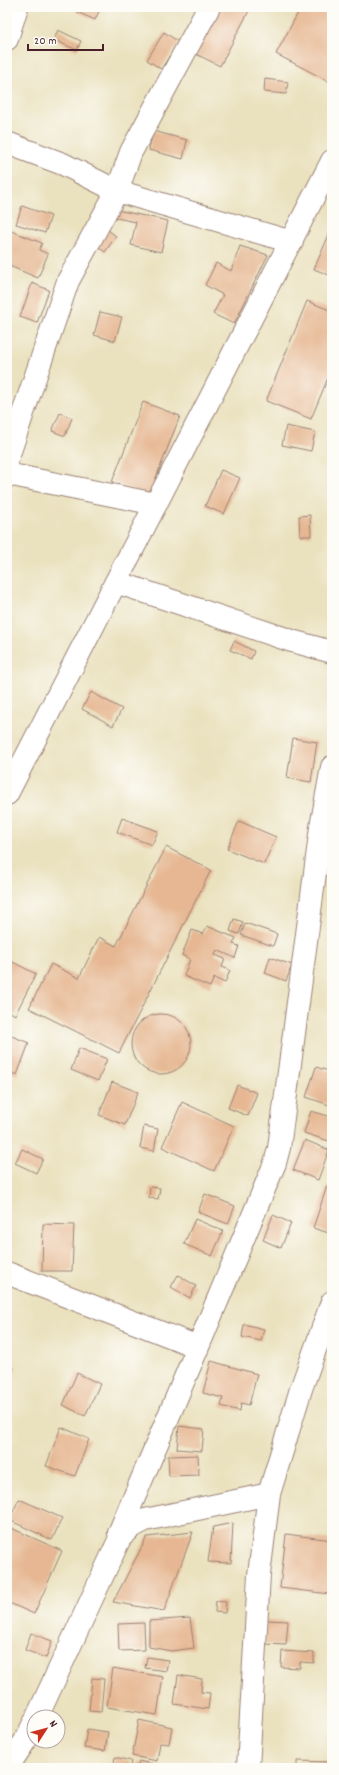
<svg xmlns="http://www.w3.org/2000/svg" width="339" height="1775" font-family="Dekko,sans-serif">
<rect width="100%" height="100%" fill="#fdfcf7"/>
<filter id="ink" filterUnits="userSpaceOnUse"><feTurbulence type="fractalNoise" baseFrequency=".025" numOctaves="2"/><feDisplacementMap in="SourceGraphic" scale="8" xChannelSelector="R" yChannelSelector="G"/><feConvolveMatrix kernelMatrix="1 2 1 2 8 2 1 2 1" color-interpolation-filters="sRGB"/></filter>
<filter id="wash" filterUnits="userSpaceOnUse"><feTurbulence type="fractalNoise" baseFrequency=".012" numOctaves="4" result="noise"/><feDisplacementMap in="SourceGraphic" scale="16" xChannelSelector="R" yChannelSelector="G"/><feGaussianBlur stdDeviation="0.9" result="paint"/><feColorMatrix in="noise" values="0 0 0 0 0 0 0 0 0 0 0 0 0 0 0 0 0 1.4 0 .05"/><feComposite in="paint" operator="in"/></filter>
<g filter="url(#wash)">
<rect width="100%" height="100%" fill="#eae1be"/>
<g id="blocks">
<path fill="#e6b792" d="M79,7H101L95,20L77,12Z
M221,7H251L220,66L196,54Z
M301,7H332V83L276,54Z
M58,30L81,41L77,50L54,40Z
M164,32L179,42L161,69L147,60Z
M265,79L288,82L286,94L264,92Z
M153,131L187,140L183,159L149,150Z
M22,206L51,216L45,233L16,224Z
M117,210L168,221L161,252L131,245L136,222L116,218Z
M332,228V267L329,275L314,269Z
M9,230L42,243L39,250L48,254L38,278L7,265V237Z
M108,230L116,236L105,252L98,246Z
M240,246L268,255L234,324L213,314L223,295L205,285L216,263L231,271Z
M32,283L49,290L37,323L20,317Z
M307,301L332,311V368L311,419L266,401Z
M100,312L122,317L115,341L94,335Z
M143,402L180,416L149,496L112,482Z
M60,413L72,418L65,436L52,431Z
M286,426L315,432L311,451L282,445Z
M221,470L240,478L224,514L205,506Z
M331,474H332V498H329Z
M310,515L311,536H300L299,516Z
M234,641L254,651L251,659L230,650Z
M91,692L122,709L113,726L82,709Z
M293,738L317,742L311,782L287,778Z
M122,818L158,831L152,845L117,832Z
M239,821L276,837L264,864L227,849Z
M166,847L211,870L119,1053L29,1008L51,964L79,978L99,937L116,946Z
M234,919L243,922L239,934L230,931Z
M245,923L277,934L273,946L241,935Z
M207,926L236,938L233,944L239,946L235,958L217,950L215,955L225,959L222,967L230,970L225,983L214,978L210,987L184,976L190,959L182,955L192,930L203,934Z
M270,957L292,965L286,981L265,973Z
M7,959L36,974L15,1015L7,1010Z
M131 1044a30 30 0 1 1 60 0a30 30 0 1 1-60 0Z
M7,1034L29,1043L17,1075L7,1071Z
M79,1048L107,1059L98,1081L71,1070Z
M316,1067L332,1072V1106L306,1097Z
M112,1082L138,1092L125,1125L99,1115Z
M237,1085L257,1093L248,1116L228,1108Z
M182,1102L234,1126L214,1171L162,1147Z
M311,1111L332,1117V1142L304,1133Z
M144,1126L158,1129L154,1151L140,1148Z
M305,1140L329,1150L318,1180L293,1170Z
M22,1149L43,1159L36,1173L15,1163Z
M327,1186L332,1188V1234L313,1228Z
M150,1187L160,1188L158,1199L149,1198Z
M205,1194L235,1206L228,1224L198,1212Z
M273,1215L291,1223L281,1248L263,1240Z
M195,1219L223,1231L212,1256L184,1244Z
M43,1224L74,1225L72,1271H42Z
M178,1275L196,1286L190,1298L171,1287Z
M244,1324L264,1329L261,1341L242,1337Z
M211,1361L257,1374L249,1405L241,1403L240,1411L221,1406L223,1398L203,1393Z
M7,1365L14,1368L8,1383L7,1382Z
M77,1373L100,1384L85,1416L63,1405Z
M179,1426L204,1429L202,1451L177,1449Z
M61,1427L89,1439L75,1476L46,1466Z
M198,1455L199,1475L169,1476L168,1456Z
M19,1499L62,1518L52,1540L9,1520Z
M233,1523L231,1563L208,1562L213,1527Z
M9,1527L62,1551L34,1614L7,1602V1532Z
M193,1532L164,1611L113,1602L147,1537Z
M286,1534L332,1540V1574L330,1594L280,1588Z
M216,1601L226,1602L225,1613L215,1612Z
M190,1618L194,1648L171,1651L149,1647V1621Z
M266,1620L288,1621L286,1645L265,1644Z
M144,1623L145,1650L119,1651L118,1624Z
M31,1633L52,1641L46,1658L25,1650Z
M282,1651L314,1653V1663L300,1662V1668L281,1667Z
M147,1657L168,1660L166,1671L145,1668Z
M113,1668L163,1677L157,1715L107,1707Z
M178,1675L202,1679L201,1692L210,1693L208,1709L174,1704Z
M92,1678L104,1679L101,1712L89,1711Z
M139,1720L172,1727L169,1744L160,1743L157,1761L132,1756Z
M87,1729L108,1732L105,1751L84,1748Z
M115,1757L131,1761L130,1768H113Z
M139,1761L160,1766V1768H137Z
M297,1761L331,1762V1768H297Z"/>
</g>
</g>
<g filter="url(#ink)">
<use href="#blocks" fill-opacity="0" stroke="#9a8074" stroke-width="1"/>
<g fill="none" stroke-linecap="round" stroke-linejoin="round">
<defs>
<path id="minor" d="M7,39L17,7
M7,143L63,164L117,191L292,242
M7,460L68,281L117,191L131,152L209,7
M7,474L156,504
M116,582L292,641L332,652
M7,1273L198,1347L119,1533L120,1538
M198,1347L275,1163L279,1148L321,827L332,767
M37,1717L120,1538L132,1527L145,1520L269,1494
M7,1768L25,1741L34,1723
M248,1768L259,1575L269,1494L301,1389L332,1302"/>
<path id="tertiary" d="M7,794L332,161"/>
</defs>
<use href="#minor" stroke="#9a8074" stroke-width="24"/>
<use href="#tertiary" stroke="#9a8074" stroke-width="24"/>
<use href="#minor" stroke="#fff" stroke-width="22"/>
<use href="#tertiary" stroke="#fff" stroke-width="22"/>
</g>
</g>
<rect width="339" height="1775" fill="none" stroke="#fdfcf7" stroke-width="24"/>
<g transform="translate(46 1729) rotate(54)"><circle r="19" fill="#fdfcf7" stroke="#b5a4a5"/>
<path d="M0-3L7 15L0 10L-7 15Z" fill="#c8321e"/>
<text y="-6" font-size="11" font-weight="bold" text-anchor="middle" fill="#4a1f2b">N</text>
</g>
<path d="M28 44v6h75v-6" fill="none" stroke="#4a1f2b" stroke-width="2"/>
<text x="34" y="44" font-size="12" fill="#4a1f2b" stroke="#fdfcf7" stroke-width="3" paint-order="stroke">20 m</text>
</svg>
